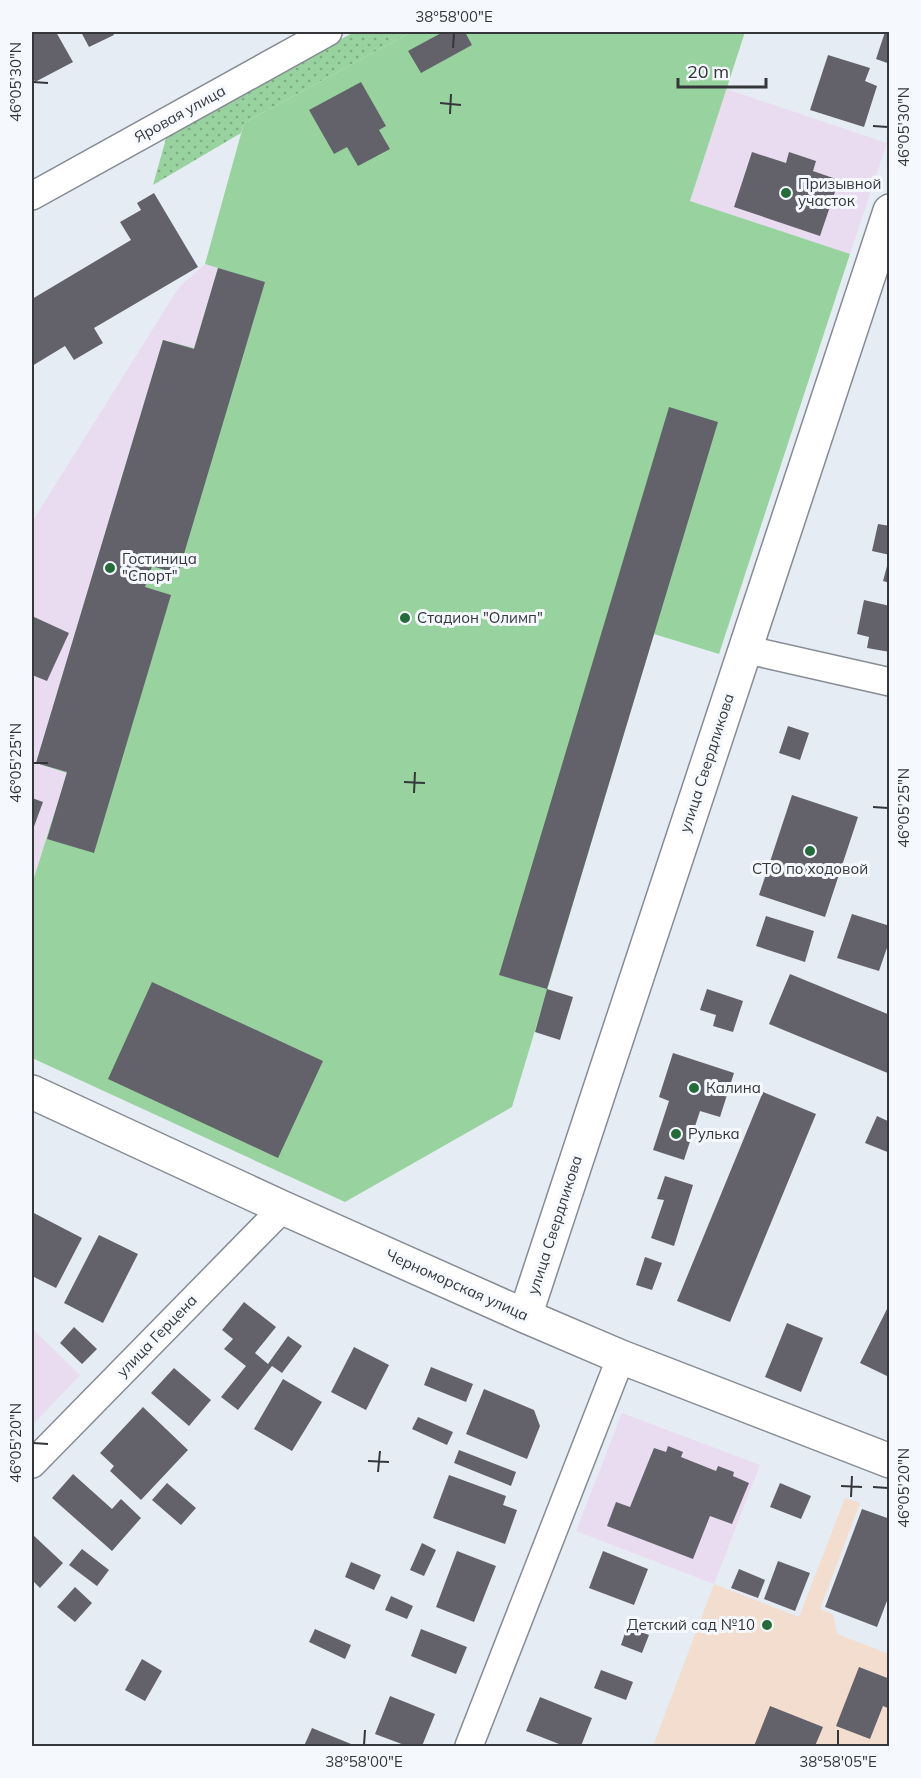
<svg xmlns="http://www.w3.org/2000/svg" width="921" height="1778" font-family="Mulish,sans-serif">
<defs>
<pattern id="grass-dots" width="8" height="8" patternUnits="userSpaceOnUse" patternTransform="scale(1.5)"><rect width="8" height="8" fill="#98d39f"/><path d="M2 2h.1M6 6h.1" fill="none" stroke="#7dac83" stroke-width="1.8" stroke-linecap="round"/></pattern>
</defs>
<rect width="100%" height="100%" fill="#e6ecf4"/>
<path fill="#e9dcf0" d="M726,89L887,143L850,254L690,201Z
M205,264L218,268L194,349L164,340L37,763L67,772L32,884V522L179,287Z
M32,1328L80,1375L32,1426Z
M622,1413L760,1465L714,1584L576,1531Z"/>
<path fill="#f2ddcf" d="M845,1498L860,1503L820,1609L833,1614L837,1634L889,1654V1746H653L714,1584L799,1617Z"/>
<path fill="url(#grass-dots)" d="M354,32H411L244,123L241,133L153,185L167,135Z"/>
<path fill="#98d39f" d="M411,32H745L690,201L850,254L719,654L654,634L512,1107L345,1202L32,1058V884L67,773L36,763L163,340L194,348L218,268L205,264L244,123Z"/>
<path fill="#63626b" d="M32,32H56L73,62L35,82L32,75Z
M81,32H112L114,35L89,47Z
M443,32H465L472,45L421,73L408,51Z
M885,32H890V64L876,59Z
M828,55L870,68L865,81L877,86L864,127L810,110Z
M361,82L386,126L379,130L390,149L358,166L347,147L334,154L309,110Z
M752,152L786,163L789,152L816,161L813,171L839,180L820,236L734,207Z
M154,193L198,267L94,328L103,343L74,360L65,346L32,366V299L131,240L120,222L141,210L137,203Z
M218,268L265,282L178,574L152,566L145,587L171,595L94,853L47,839L67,772L36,763L163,340L194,349Z
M669,407L718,422L547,989L499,975Z
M878,524L890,526V555L872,551Z
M890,555V583L883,581Z
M864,600L890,606V652L867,648L869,637L857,634Z
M32,616L69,633L47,681L32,675Z
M788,726L809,733L800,760L779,753Z
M792,795L858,817L825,917L759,895Z
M32,798L43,802L32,832Z
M852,914L890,926V939L879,971L837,958Z
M766,916L814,931L805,962L756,946Z
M790,974L890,1015V1074L769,1024Z
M152,982L323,1061L278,1158L108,1079Z
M547,989L573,997L560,1040L535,1032Z
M707,989L743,1001L733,1032L713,1026L716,1015L700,1010Z
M673,1053L734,1073L720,1117L700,1111L684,1160L653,1150L669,1101L659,1097Z
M763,1092L816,1114L730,1322L677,1301Z
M877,1116L890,1122V1153L865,1143Z
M665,1176L693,1185L674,1246L651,1238L664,1200L657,1199Z
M32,1212L82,1238L56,1288L32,1276Z
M99,1235L138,1254L103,1323L64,1303Z
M645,1257L662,1263L652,1290L636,1285Z
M244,1302L276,1327L255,1353L268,1364L288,1336L302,1346L282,1373L272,1366L238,1410L221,1397L246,1366L224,1349L233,1339L222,1330Z
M890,1303V1370L887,1376L860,1363Z
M787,1323L823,1338L801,1392L765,1377Z
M74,1327L97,1349L82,1364L60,1343Z
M354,1347L389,1365L366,1410L331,1392Z
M431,1367L473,1384L466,1402L424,1385Z
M174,1368L211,1400L189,1426L151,1393Z
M283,1379L322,1402L292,1451L254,1429Z
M484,1389L534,1410L540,1426L527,1459L466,1434Z
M143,1407L188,1450L141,1500L110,1471L114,1466L100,1453Z
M418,1417L453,1432L447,1445L412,1429Z
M668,1446L683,1452L681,1457L716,1471L718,1466L734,1472L733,1476L749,1483L732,1524L710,1516L693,1559L607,1526L616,1502L630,1507L654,1448L666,1452Z
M459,1450L516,1472L511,1486L454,1463Z
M73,1474L112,1509L121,1499L141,1518L112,1551L52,1498Z
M449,1475L506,1496L503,1505L517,1510L505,1544L433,1518Z
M167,1483L196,1508L181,1525L152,1500Z
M780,1483L811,1496L801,1519L770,1507Z
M862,1509L890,1519V1593L877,1627L825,1607Z
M32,1534L63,1563L40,1588L32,1580Z
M422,1543L436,1550L424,1576L410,1570Z
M82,1549L109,1570L97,1586L69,1565Z
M457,1551L496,1566L474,1622L436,1607Z
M603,1551L648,1569L634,1605L589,1588Z
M778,1561L810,1573L795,1611L764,1599Z
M351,1562L381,1575L374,1590L345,1577Z
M739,1569L765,1580L758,1598L731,1588Z
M75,1587L92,1603L75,1622L57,1607Z
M391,1596L413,1606L407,1619L385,1610Z
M627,1627L649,1635L642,1653L621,1645Z
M315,1629L351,1645L345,1659L309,1642Z
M421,1629L467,1647L456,1674L411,1656Z
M142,1659L162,1671L145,1701L125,1690Z
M859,1667L890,1679V1709L883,1706L870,1739L836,1726Z
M601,1670L633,1682L626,1700L594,1688Z
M390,1696L435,1714L422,1746H407L375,1734Z
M540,1697L592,1718L581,1746H564L526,1731Z
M770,1706L823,1727L815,1746H754Z
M312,1728L356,1746H304Z"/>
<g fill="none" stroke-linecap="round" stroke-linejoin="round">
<defs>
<path id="street" d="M32,196L328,32
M744,649L890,682
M32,1464L283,1208
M469,1746L621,1357"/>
<path id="secondary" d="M32,1092L283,1208L525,1316L621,1357L890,1461
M525,1316L890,211"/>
</defs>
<use href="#street" stroke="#868c93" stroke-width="30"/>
<use href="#secondary" stroke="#868c93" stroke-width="36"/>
<use href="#street" stroke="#fff" stroke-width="27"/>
<use href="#secondary" stroke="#fff" stroke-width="33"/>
</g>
<path fill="none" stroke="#34363a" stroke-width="2" d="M453,48L454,33M33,82L48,83M440,103L461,105M450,114L451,94M873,126L888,127M33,763H48M404,782L425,783M414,793L415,772M873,807L888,808M33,1443L48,1444M368,1461L389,1462M378,1472L380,1451M841,1486L862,1487M873,1487L888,1488M851,1497L852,1476M364,1745L365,1730M838,1745V1730"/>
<g fill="#246d3b" stroke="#f5f9fe" stroke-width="2">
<circle cx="786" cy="193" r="6"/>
<circle cx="110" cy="568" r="6"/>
<circle cx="405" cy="618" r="6"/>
<circle cx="810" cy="851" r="6"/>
<circle cx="694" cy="1088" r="6"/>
<circle cx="676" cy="1134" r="6"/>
<circle cx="767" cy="1625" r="6"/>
</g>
<g text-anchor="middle" stroke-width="6" stroke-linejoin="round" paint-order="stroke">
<g font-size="15" fill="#34363a" stroke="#f5f9fe">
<text transform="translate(180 114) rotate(-29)" y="5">Яровая улица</text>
<text transform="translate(707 763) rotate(-72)" y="5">улица Свердликова</text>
<text transform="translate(555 1225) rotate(-72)" y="5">улица Свердликова</text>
<text transform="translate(457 1285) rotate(24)" y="5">Черноморская улица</text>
<text transform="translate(157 1336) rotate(-46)" y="5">улица Герцена</text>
</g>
<g font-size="15" fill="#34363a" stroke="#f5f9fe" text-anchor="start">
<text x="798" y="189">Призывной<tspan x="798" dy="17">участок</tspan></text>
<text x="122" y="564">Гостиница<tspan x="122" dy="17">"Спорт"</tspan></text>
<text x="417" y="623">Стадион "Олимп"</text>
<text x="810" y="874" text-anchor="middle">СТО по ходовой</text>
<text x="706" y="1093">Калина</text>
<text x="688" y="1139">Рулька</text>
<text x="755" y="1630" text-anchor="end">Детский сад №10</text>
</g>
</g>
<rect width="921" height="1778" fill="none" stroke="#f5f9fe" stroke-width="66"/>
<path d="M678 78v9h88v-9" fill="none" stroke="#34363a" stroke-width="3"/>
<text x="687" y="78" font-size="18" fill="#34363a" stroke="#f5f9fe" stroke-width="4.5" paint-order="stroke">20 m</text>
<rect x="33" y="33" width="855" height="1712" fill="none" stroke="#34363a" stroke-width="2"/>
<g font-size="15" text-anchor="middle" fill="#34363a">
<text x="454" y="22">38°58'00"E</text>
<text transform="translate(16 82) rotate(-90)" y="5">46°05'30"N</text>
<text transform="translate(904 127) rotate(-90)" y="5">46°05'30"N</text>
<text transform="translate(16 763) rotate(-90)" y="5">46°05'25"N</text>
<text transform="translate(904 808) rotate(-90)" y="5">46°05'25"N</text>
<text transform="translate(16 1443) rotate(-90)" y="5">46°05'20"N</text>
<text transform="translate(904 1488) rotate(-90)" y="5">46°05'20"N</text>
<text x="364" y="1767">38°58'00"E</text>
<text x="838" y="1767">38°58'05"E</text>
</g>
</svg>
